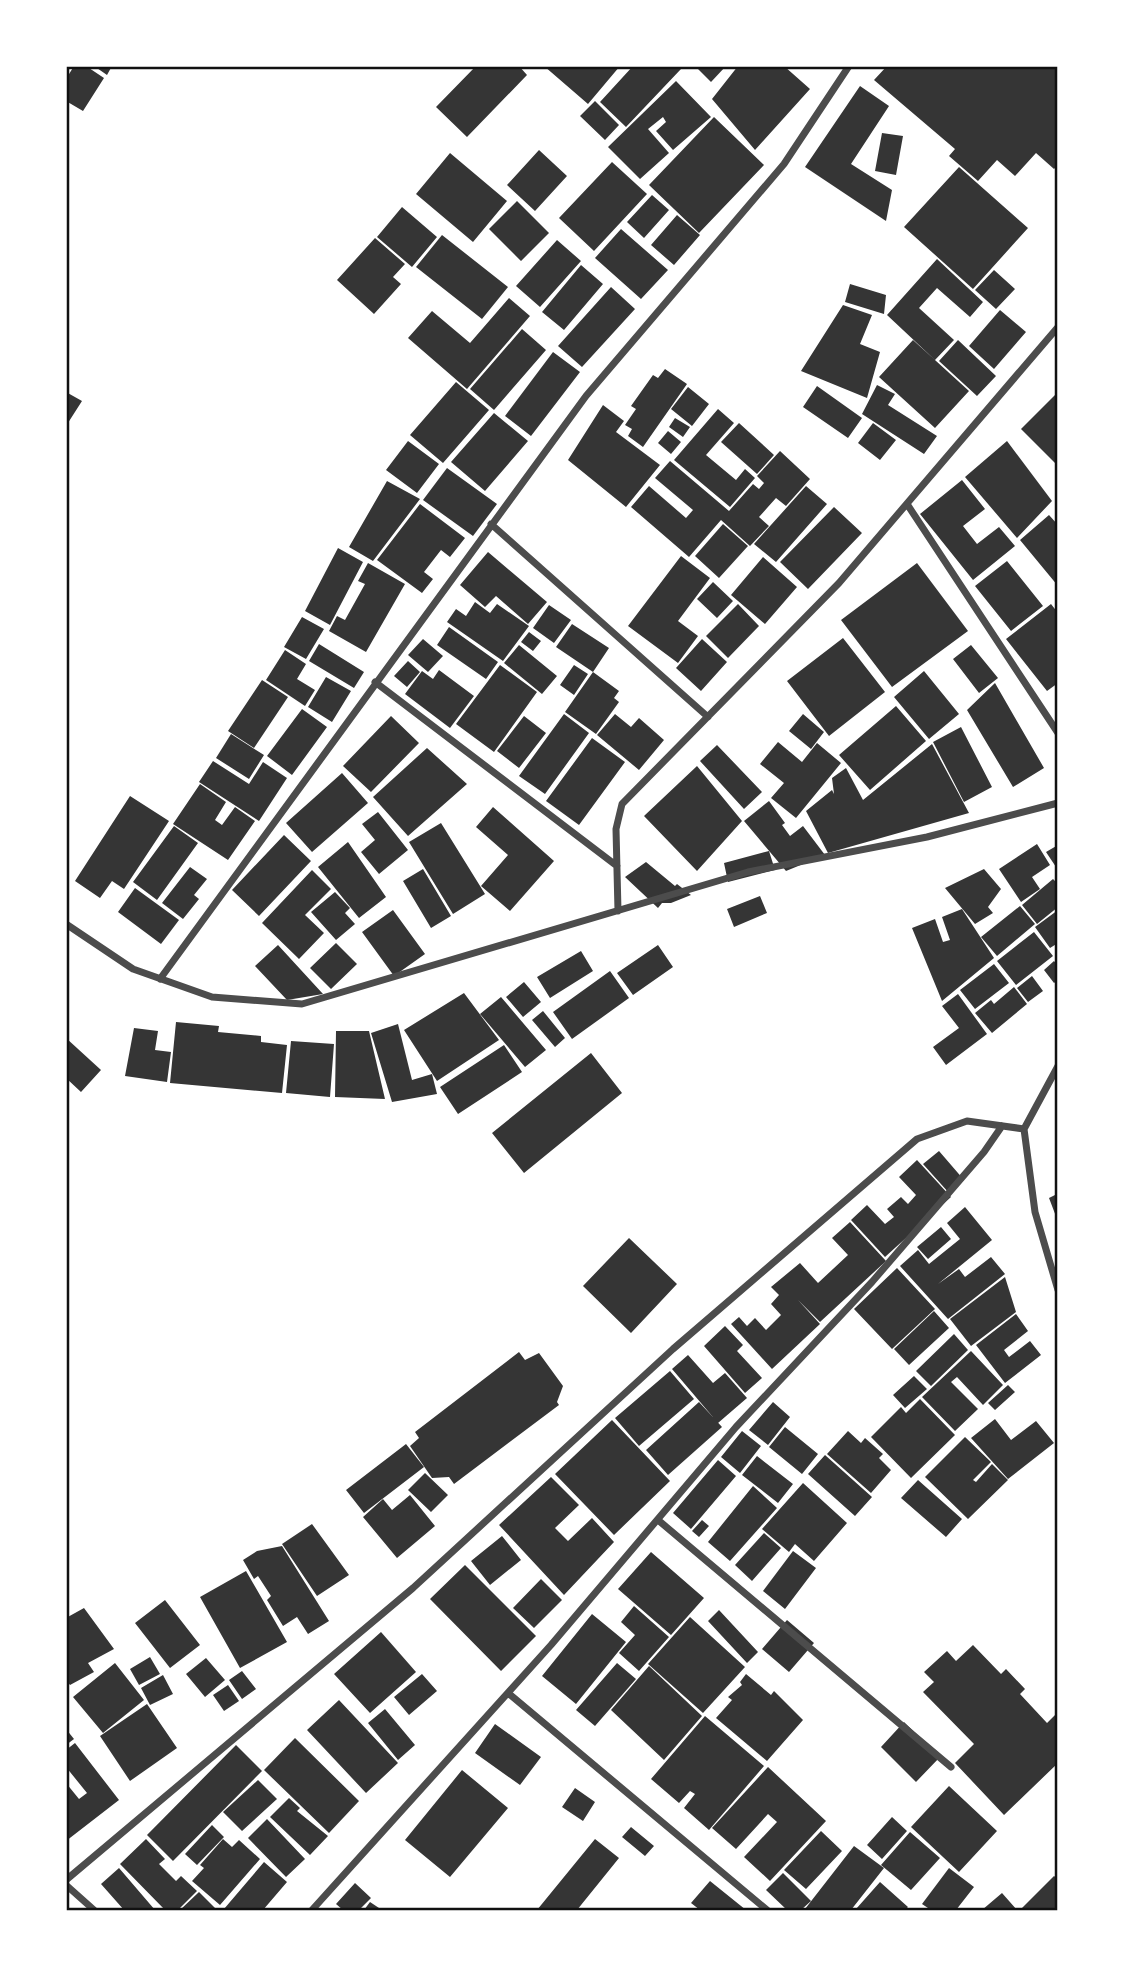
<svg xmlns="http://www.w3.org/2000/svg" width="1124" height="1977" font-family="'Work Sans',sans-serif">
<rect width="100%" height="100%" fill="#fff"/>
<path fill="#353535" d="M74,66H86L104,78L83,111L66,101V79Z
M94,66H112L107,75Z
M476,66H519L527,75L467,137L436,107Z
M544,66H620L588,104Z
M633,66L681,69L626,127L600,102Z
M695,66H726L711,82Z
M738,66H784L810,89L755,150L712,99Z
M887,66H1058V165L1054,169L1036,153L1015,176L997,160L978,181L949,156L955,149L874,80Z
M676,81L711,117L673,150L656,131L666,122L663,117L648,129L669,153L640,179L608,147Z
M860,86L889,106L851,164L892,190L886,221L805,167Z
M595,101L619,125L605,140L580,116Z
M714,117L764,165L699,233L649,185Z
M882,133L903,136L896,175L875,171Z
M539,150L567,176L535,211L507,185Z
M450,153L507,201L473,242L416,194Z
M612,162L647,194L594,251L559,218Z
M959,167L1028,228L973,289L904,227Z
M652,195L669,210L644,238L627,222Z
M517,201L549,233L521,261L489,229Z
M402,207L437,237L412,267L377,237Z
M677,215L700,235L674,265L651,245Z
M621,229L668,270L641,299L595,258Z
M442,235L508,287L482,319L416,267Z
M375,238L405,264L393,277L401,284L374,314L337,280Z
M557,240L581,261L540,307L516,286Z
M937,259L983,302L970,317L937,288L919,308L954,340L935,360L887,315Z
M581,265L603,284L564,330L542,312Z
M994,270L1015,289L996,309L975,290Z
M850,284L886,295L884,314L845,302Z
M611,287L635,309L582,367L558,346Z
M509,298L530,316L467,389L408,338L432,311L470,343Z
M843,305L872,315L860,344L880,352L867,398L801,371Z
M1000,310L1026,332L994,369L969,346Z
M522,329L546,350L494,410L470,389Z
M913,340L969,391L935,428L879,377Z
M958,340L996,376L977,396L939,361Z
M553,352L580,372L531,436L505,416Z
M665,369L687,384L643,447L628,436L632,429L625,425L636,409L631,406L653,375L658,378Z
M456,382L489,410L443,463L410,435Z
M877,385L895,394L888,405L937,436L924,454L862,414Z
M817,386L862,418L848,438L803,407Z
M688,387L709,404L692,426L671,409Z
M66,392L82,401L66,426Z
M1058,392V466L1021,429Z
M603,405L624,421L616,432L660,465L626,507L568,460Z
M718,409L734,423L706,455L736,480L745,469L755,478L730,507L674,460Z
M494,413L528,441L485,491L451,462Z
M675,418L690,427L683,437L669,427Z
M739,423L774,455L757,474L721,442Z
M873,423L896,440L880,460L858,443Z
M668,431L681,442L671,454L658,443Z
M408,441L439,464L417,493L386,470Z
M1007,441L1052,501L1017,538L965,477Z
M780,451L810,479L786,506L776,498L759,517L769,526L750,546L721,520L689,557L631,507L649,486L686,518L693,510L655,478L670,461L729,511L753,484L759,489L764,483L757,476Z
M447,468L497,504L473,536L423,500Z
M962,480L985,509L963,526L977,544L999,527L1015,546L973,580L920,514Z
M387,481L420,499L373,561L349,547Z
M806,486L827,504L776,562L754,544Z
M420,504L465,538L450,557L441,550L424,572L433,579L422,593L377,560Z
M834,507L862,533L808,589L780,562Z
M1049,515L1058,525V586L1020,540Z
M723,524L748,546L719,578L695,556Z
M338,548L363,562L330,625L305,611Z
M488,552L547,602L528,624L496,596L485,607L460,585Z
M681,556L710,578L678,621L698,636L678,663L628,626Z
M763,557L797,587L765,624L731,595Z
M1007,561L1043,606L1011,631L975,586Z
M368,563L405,584L366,652L329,631L337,616L345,620L365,584L358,581Z
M917,563L968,631L892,687L841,620Z
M713,582L733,601L717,618L697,599Z
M475,602L490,613L497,604L529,626L503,661L447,622L456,609L466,616Z
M738,604L759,626L728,658L706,636Z
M1051,604L1058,613V683L1047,691L1006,639Z
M549,605L571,620L554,643L533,628Z
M302,617L324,629L306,659L284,647Z
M572,624L609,648L593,672L556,647Z
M449,627L498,662L486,679L437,645Z
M529,632L541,641L533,651L521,642Z
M843,638L885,692L829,736L787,681Z
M423,639L443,656L428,672L408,655Z
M702,639L727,662L701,691L676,668Z
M319,644L364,672L354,688L309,661Z
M519,645L557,676L542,694L504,663Z
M971,645L998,678L979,693L953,659Z
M285,650L306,664L297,679L315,690L305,706L266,680Z
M408,661L420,672L407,687L394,676Z
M500,665L537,692L494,752L456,724Z
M574,665L588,674L574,695L560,685Z
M439,670L474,696L450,728L405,694L422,671L433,679Z
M924,671L959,714L929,739L894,697Z
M593,672L619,691L614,698L619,702L596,734L565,712Z
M326,677L351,691L332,722L308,707Z
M262,680L288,697L254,748L228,731Z
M995,683L1044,768L1013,787L967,710Z
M896,706L926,741L870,790L839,755Z
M302,709L327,727L292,775L267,756Z
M564,714L589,733L545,794L519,776Z
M615,714L631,727L639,718L664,740L639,770L597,735Z
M803,714L824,732L811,749L789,731Z
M391,716L419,743L371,792L343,766Z
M524,716L546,733L519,768L497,751Z
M961,727L992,787L964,802L933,742Z
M231,734L264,755L249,779L216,758Z
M592,738L625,762L579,825L546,801Z
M778,742L802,762L817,743L841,763L796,818L771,798L784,783L760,764Z
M932,744L969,813L828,853L806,811L832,790L834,794L832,778L846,768L863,800Z
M717,745L762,792L744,809L700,761Z
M427,748L467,784L408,836L373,797Z
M213,761L249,784L263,762L287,778L259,821L199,782Z
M697,766L742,821L697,871L644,816Z
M342,773L368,803L312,852L286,823Z
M200,784L226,802L215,820L222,825L235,807L255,821L228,860L173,824Z
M130,796L169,821L124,889L112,881L100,898L75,881Z
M769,801L785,823L782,825L790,836L803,826L825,855L786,871L744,821Z
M493,807L554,861L510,911L481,886L508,855L476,827Z
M378,812L408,850L379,874L361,852L375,840L362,824Z
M441,823L485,894L453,914L409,842Z
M174,826L198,843L157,900L133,882Z
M284,835L311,861L259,916L232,890Z
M348,842L386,897L359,918L318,867Z
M1037,844L1050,865L1032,877L1040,889L1021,902L999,869Z
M1058,845V870L1046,852Z
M769,851L775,870L728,882L724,863Z
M646,862L675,886L677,884L691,895L671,903H662L658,908L625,877Z
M190,867L207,879L194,895L199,899L183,919L162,903Z
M423,869L451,916L431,928L403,881Z
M984,869L1001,889L988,907L993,913L975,924L945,888Z
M312,870L331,889L305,915L324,933L299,959L262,923Z
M1053,879L1058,884V907L1037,924L1022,905Z
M135,888L179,920L161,944L118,912Z
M335,892L350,908L345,913L355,924L336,940L311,912Z
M760,896L767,913L734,927L727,909Z
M1020,906L1035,924L997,956L981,937Z
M962,909L994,958L942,1001L912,928L935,919L943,942L950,940L942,917Z
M393,910L425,954L394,976L362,932Z
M1058,910V943L1050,948L1035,927Z
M1034,932L1053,956L1016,985L997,961Z
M336,943L357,964L331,989L310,968Z
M278,945L323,994L287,1000L255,966Z
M658,945L673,967L633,995L617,973Z
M581,951L593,971L550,998L537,977Z
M1054,961L1058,966V980L1054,983L1044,970Z
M994,964L1009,983L975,1009L960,990Z
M610,971L629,998L572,1039L553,1012Z
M1032,976L1043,991L1028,1002L1017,988Z
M524,982L541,1002L523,1017L506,997Z
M1014,987L1027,1004L992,1033L975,1013L991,1000L994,1004Z
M464,993L499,1040L437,1081L404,1030Z
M958,994L987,1034L946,1065L933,1047L959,1028L942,1006Z
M501,997L546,1050L525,1067L480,1014Z
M543,1011L565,1038L555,1047L532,1020Z
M176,1022L219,1026L218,1032L261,1036V1042L287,1045L282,1093L170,1083Z
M398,1024L412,1080L432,1074L437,1094L392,1102L371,1033Z
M134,1028L158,1031L155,1050L171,1052L167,1082L125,1076Z
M336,1031H369L385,1099L335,1097Z
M66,1038L101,1070L81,1092L66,1078Z
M291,1041L334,1044L330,1097L286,1093Z
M504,1045L522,1072L458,1114L440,1087Z
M591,1053L622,1093L524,1173L492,1133Z
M939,1151L964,1180L949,1193L923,1164Z
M917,1160L951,1197L885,1257L851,1220L867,1205L885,1224L894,1217L887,1209L901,1197L908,1204L916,1195L899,1177Z
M1057,1194V1219L1049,1198Z
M965,1207L992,1240L938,1284L959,1269L965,1277L991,1257L1005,1274L948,1319L900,1266L918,1250L929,1264L960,1239L947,1223Z
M850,1222L886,1261L820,1322L798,1300L820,1324L772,1369L731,1324L739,1317L747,1326L755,1318L766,1330L781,1315L771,1304L779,1295L771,1287L800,1263L818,1283L848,1255L832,1238Z
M941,1227L951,1239L928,1259L917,1247Z
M629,1238L677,1284L631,1333L583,1286Z
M897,1268L935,1309L892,1349L854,1309Z
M1005,1277L1016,1312L971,1346L950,1319Z
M934,1311L949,1328L909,1365L894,1349Z
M1016,1314L1028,1331L1004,1350L1009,1357L1030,1341L1041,1355L1005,1383L976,1345Z
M725,1326L743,1345L737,1351L762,1378L745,1393L704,1346Z
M954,1334L968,1350L931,1386L916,1371Z
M971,1351L1003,1385L983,1405L957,1377L951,1382L978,1409L955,1431L922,1397Z
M519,1352L525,1360L539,1353L563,1386L557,1402L559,1405L454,1484L449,1477L432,1478L410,1446L419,1438L415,1432Z
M688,1355L713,1383L725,1373L747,1398L718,1423L672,1369Z
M670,1371L694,1399L639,1446L615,1418Z
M914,1376L927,1389L905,1408L893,1395Z
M1008,1385L1015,1392L995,1410L988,1403Z
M920,1399L955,1435L911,1478L871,1437L901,1407L906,1413Z
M699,1402L722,1427L668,1475L646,1450Z
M773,1402L790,1417L768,1445L749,1430Z
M995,1419L1011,1440L1036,1421L1054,1443L1008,1479L971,1438Z
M612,1420L670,1481L614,1535L555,1474Z
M785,1427L818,1454L802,1474L769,1447Z
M742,1431L761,1446L740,1473L721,1457Z
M848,1431L861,1443L865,1438L883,1454L879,1458L891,1470L871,1493L827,1454Z
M965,1437L991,1462L973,1480L976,1482L992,1464L1008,1480L968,1519L925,1477Z
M406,1444L424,1467L364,1513L346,1490Z
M825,1455L872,1497L855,1516L808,1474Z
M757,1456L793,1484L778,1503L742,1475Z
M718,1460L736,1476L691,1529L673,1513Z
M425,1473L448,1495L431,1512L408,1490Z
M551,1477L579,1505L555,1528L568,1541L592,1518L614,1542L564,1595L499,1525Z
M918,1480L962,1519L946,1537L901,1498Z
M803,1483L847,1523L814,1561L795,1544L789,1552L762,1529Z
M753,1486L777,1508L730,1561L708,1542Z
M410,1495L435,1526L397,1558L363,1517L383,1499L392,1510Z
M702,1520L709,1526L699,1537L692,1531Z
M312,1524L349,1575L317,1596L282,1544Z
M764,1533L781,1548L752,1581L735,1565Z
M502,1536L521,1560L490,1585L471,1561Z
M282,1546L329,1621L308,1634L297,1617L283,1626L267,1600L271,1596L258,1576L254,1579L243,1560L257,1551Z
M793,1551L816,1568L785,1609L763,1591Z
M651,1552L704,1598L671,1635L618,1589Z
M465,1565L536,1636L501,1671L430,1599Z
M246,1571L287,1642L240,1668L200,1597Z
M541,1579L562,1600L534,1628L513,1608Z
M165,1600L200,1645L170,1668L135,1623Z
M634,1606L669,1637L639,1671L619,1653L635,1635L621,1622Z
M84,1608L114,1649L88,1663L94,1672L70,1685L66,1680V1618Z
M719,1610L758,1652L747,1663L708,1621Z
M592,1614L626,1642L576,1704L542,1676Z
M690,1617L745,1667L703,1713L648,1664Z
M787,1620L814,1643L789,1672L762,1649Z
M381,1632L416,1672L370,1713L334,1674Z
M973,1645L1001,1674L1006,1669L1025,1689L1020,1694L1047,1723L1058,1712V1763L1004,1815L955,1763L974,1744L923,1692L934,1682L924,1672L947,1651L956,1661Z
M150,1657L160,1674L139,1685L130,1669Z
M206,1658L225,1680L205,1697L186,1674Z
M115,1663L144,1700L103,1733L73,1697Z
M617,1663L636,1679L595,1726L576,1710Z
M649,1666L702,1716L664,1760L611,1710Z
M242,1671L256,1689L242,1699L229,1680Z
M422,1674L437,1691L409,1715L394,1697Z
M746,1674L771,1695L774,1691L803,1720L767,1761L716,1718L732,1700L728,1697L742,1685L740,1682Z
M163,1675L173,1694L150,1705L141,1688Z
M228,1685L239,1701L224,1711L213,1695Z
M339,1700L398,1763L366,1793L307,1730Z
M147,1704L177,1748L130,1781L100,1736Z
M385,1709L415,1745L398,1760L368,1723Z
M705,1716L764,1766L709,1830L684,1808L695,1794L690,1791L679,1803L651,1779Z
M904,1722L940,1757L916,1782L881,1747Z
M495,1724L541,1757L520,1785L475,1753Z
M66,1729L74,1739L66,1745Z
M295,1738L359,1801L329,1833L264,1770Z
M75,1743L119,1800L66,1841V1783L79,1799L87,1793L66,1767V1750Z
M236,1745L262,1771L173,1861L147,1835Z
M768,1767L826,1821L770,1881L744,1857L777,1822L768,1814L736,1849L712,1828Z
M462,1770L508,1808L450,1877L405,1840Z
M258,1780L277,1799L242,1831L223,1812Z
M949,1786L997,1831L959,1872L911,1827Z
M575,1788L595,1802L583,1821L562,1807Z
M289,1798L300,1808L297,1811L328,1836L310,1855L270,1817Z
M892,1817L907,1831L882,1859L867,1845Z
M267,1819L305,1859L286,1877L248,1838Z
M212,1825L224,1837L197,1865L185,1854Z
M631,1827L654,1846L645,1856L622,1837Z
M821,1831L842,1851L806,1889L784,1870Z
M910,1832L940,1858L911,1890L881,1865Z
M146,1839L165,1859L159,1864L176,1881L181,1876L197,1891L178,1910H165L120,1864Z
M223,1839L232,1847L239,1840L260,1859L220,1905L192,1881L204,1868L200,1865Z
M595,1839L619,1858L577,1910H537Z
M854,1846L884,1868L851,1910H808L805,1909Z
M264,1862L287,1882L263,1910H226L224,1909Z
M119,1868L155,1910H124L101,1884Z
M949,1868L974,1887L956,1910H931L922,1904Z
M783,1873L811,1901L801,1910H787L766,1890Z
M1054,1876L1058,1879V1910H1020Z
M710,1881L746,1910H700L691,1903Z
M880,1882L908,1907L905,1910L856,1909Z
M355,1883L371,1898L359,1910H343L336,1904Z
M199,1892L217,1910H180Z
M1002,1893L1017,1910H982Z
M370,1902L382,1910H364Z"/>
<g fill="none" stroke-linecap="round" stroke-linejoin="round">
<path stroke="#4c4c4c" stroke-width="7" d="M907,504L1058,733
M491,524L708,717
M375,682L617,866
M618,911L616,829L622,804L839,583L1058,327
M66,924L133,969L212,997L302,1004L748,872L927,837L1058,803
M160,979L586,396L784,164L849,66
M1058,1066L1024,1129L1035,1212L1058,1290
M658,1520L951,1767
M508,1693L767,1910
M66,1880L413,1588L673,1349L917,1139L967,1121L1024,1129
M66,1885L94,1910
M312,1910L551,1645L736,1427L872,1282L984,1152L1002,1126"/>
</g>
<rect width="1124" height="1977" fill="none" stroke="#ffffff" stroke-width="136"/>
<rect x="68" y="68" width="988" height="1841" fill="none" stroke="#111" stroke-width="2.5"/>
</svg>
